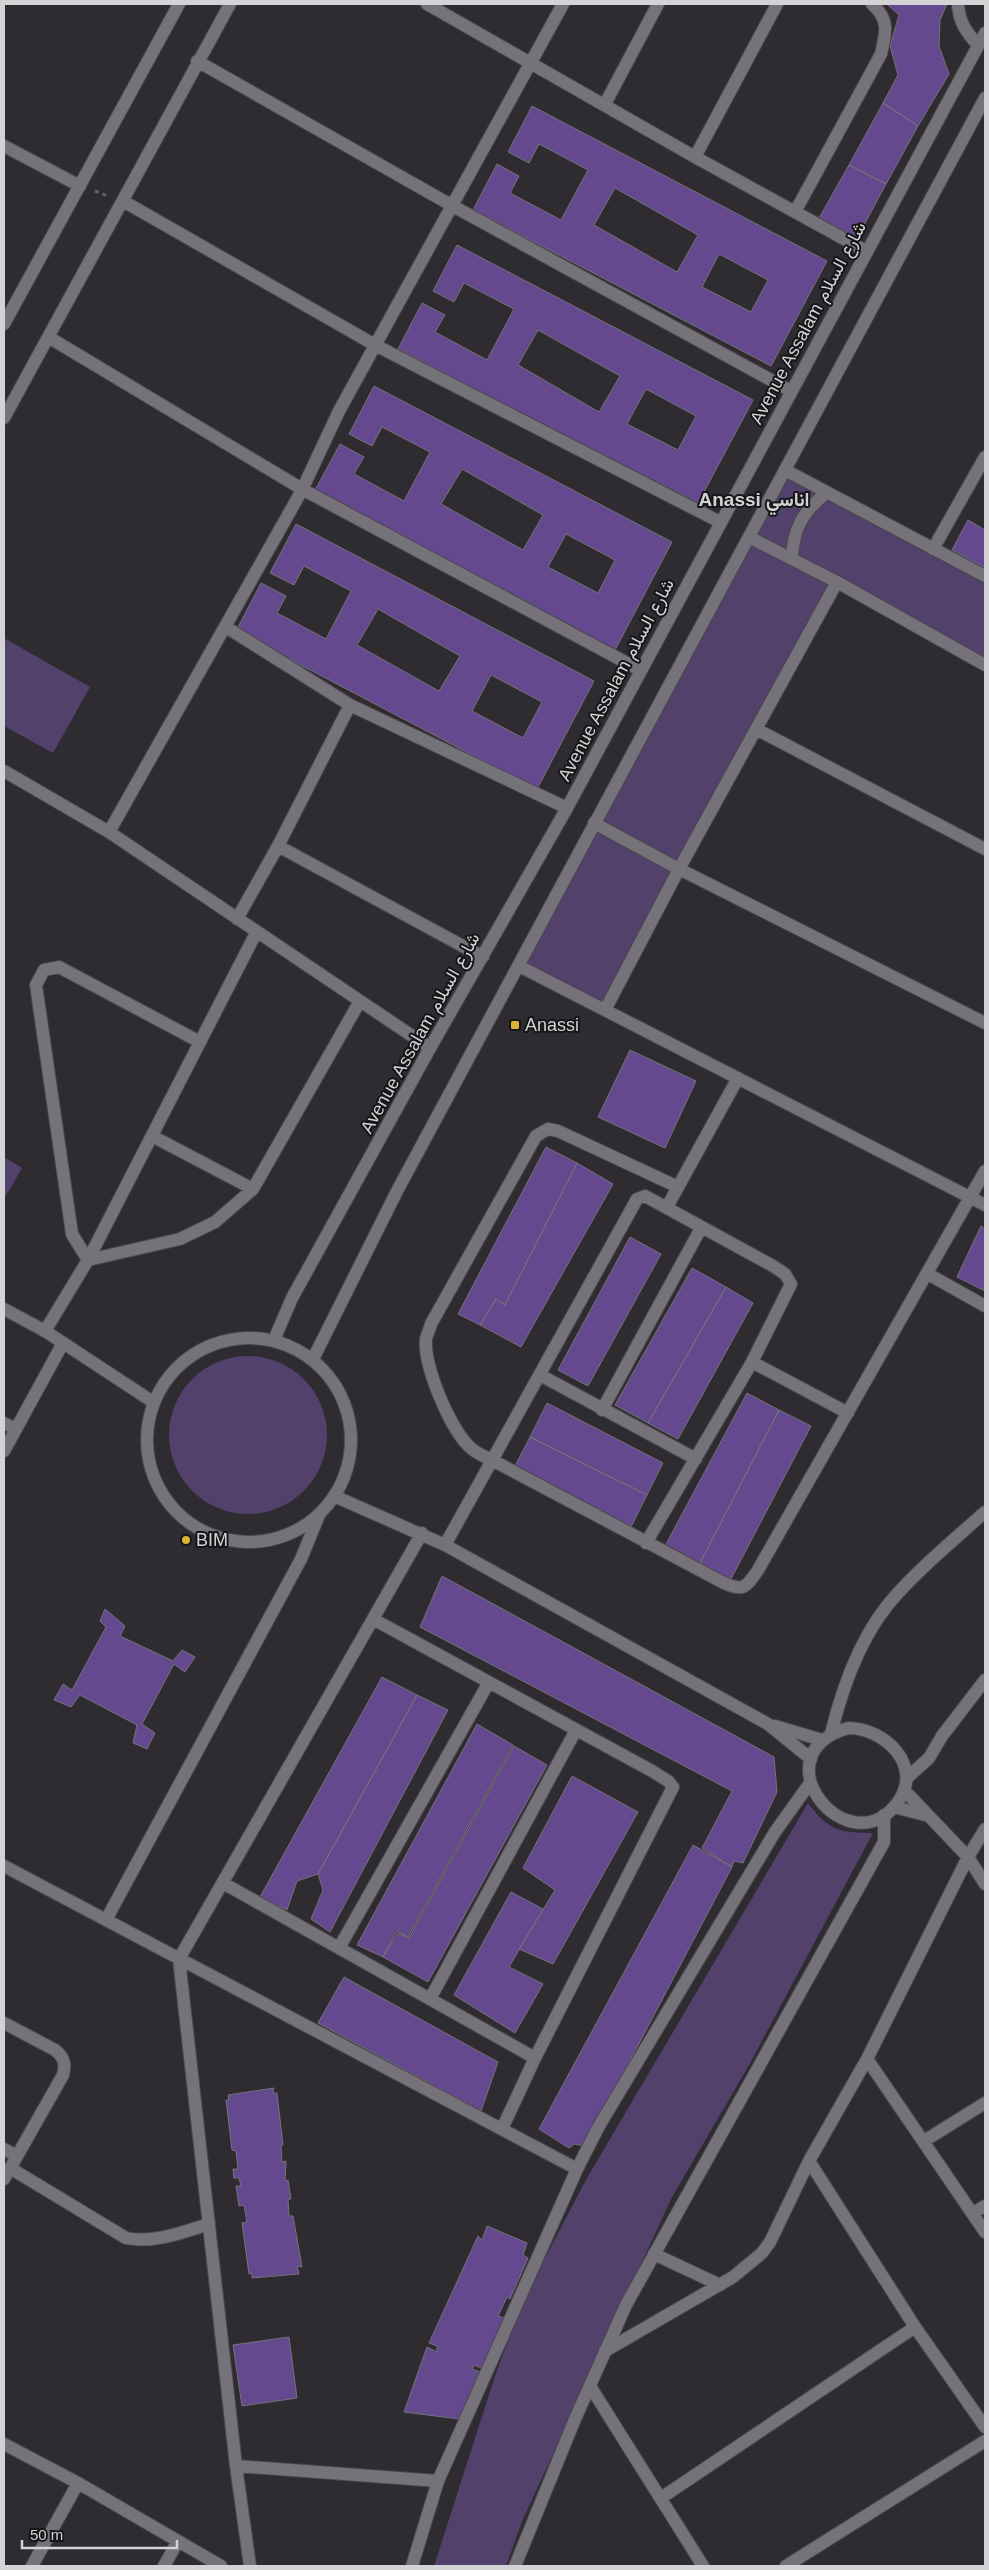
<svg xmlns="http://www.w3.org/2000/svg" width="989" height="2570" font-family="Arial,Vazirmatn,sans-serif">
<rect width="100%" height="100%" fill="#2e2c31"/>
<path fill="#51416b" d="M785,470L985,577V660L836,582L605,1010L519,966Z
M4,638L90,687L53,753L4,726Z
M4,1157L22,1168L4,1199Z
M169 1435a79 79 0 1 1 158 0a79 79 0 1 1-158 0Z
M808,1803C828,1830 840,1833 873,1833L748,2067L672,2197L523,2519L506,2566H434L495,2376L523,2300L587,2178Z"/>
<path fill="#64498e" stroke="#757379" fill-rule="evenodd" d="M887,4H947L940,20L939,46L949,74L918,126L883,103L898,75L890,46L899,15Z
M883,103L918,126L886,184L849,165Z
M532,106L827,261L771,366L473,210L497,164L519,176L510,193L561,220L588,170L539,144L529,163L508,152ZM615,188L698,235L677,272L594,225ZM719,254L768,280L751,312L702,287Z
M849,165L886,184L857,238L819,218Z
M457,245L753,400L697,505L398,349L422,303L445,315L435,332L487,360L514,309L464,283L454,302L433,291ZM538,330L620,376L599,412L518,365ZM646,389L696,416L678,450L627,424Z
M374,386L672,542L615,650L314,492L340,444L364,457L354,474L404,501L430,452L382,427L372,446L349,434ZM462,469L543,515L523,550L441,504ZM566,534L615,560L598,593L548,567Z
M968,520L985,530V568L952,550Z
M296,524L594,681L537,789L236,631L261,583L286,596L277,613L326,639L351,591L304,566L294,585L270,573ZM378,609L460,656L439,691L357,645ZM491,675L542,702L523,738L472,711Z
M630,1050L696,1081L665,1148L598,1117Z
M546,1147L577,1163L505,1305L496,1299L480,1325L458,1314Z
M577,1163L613,1184L521,1347L480,1325L496,1299L505,1305Z
M981,1226L985,1229V1291L957,1277Z
M630,1237L661,1254L588,1386L558,1370Z
M692,1268L726,1287L648,1423L615,1405Z
M726,1287L753,1303L678,1439L648,1423Z
M747,1393L779,1410L700,1563L665,1546Z
M547,1403L663,1463L647,1495L530,1437Z
M779,1410L811,1426L731,1579L700,1563Z
M530,1437L647,1495L631,1527L514,1468Z
M442,1576L774,1757L777,1792L743,1863L734,1861L732,1867L702,1848L732,1791L420,1627Z
M105,1609L125,1626L120,1636L173,1661L182,1650L195,1657L185,1672L174,1664L142,1724L155,1733L147,1749L133,1743L137,1725L80,1695L71,1707L54,1700L63,1684L72,1690L106,1627L100,1621Z
M382,1677L417,1695L318,1874L297,1881L287,1910L260,1897Z
M417,1695L448,1710L330,1932L311,1919L323,1890L318,1874Z
M477,1724L513,1745L408,1937L397,1931L383,1957L357,1945Z
M514,1746L547,1765L428,1982L383,1957L398,1933L409,1938Z
M572,1776L638,1812L553,1964L519,1949L555,1890L523,1868Z
M693,1845L732,1867L585,2146L574,2144L569,2148L539,2129Z
M511,1892L543,1909L509,1967L543,1984L515,2033L454,1995Z
M344,1977L498,2062L481,2111L318,2023Z
M274,2088L273,2093H277L283,2145L281,2146L282,2162L286,2161L285,2181L288,2180L291,2199H288L289,2216H293L302,2267L297,2266L299,2274L252,2278V2273L249,2274L242,2223L247,2222L244,2205L239,2206L236,2186H241L239,2178H234L233,2169H238L236,2151L232,2150L226,2100H229L228,2095Z
M487,2226L527,2243L523,2255L528,2258L510,2299L507,2297L498,2316L504,2318L484,2369L474,2365L472,2369L483,2373L459,2419L404,2412L427,2347L437,2352V2346L429,2343L478,2236L482,2240Z
M289,2337L297,2398L242,2406L233,2345Z"/>
<g fill="none" stroke-linecap="round" stroke-linejoin="round">
<defs>
<path id="lane" d="M88,1260L72,1234L36,985L44,970L59,967L200,1042
M492,1460C485,1457 477,1453 472,1449C451,1432 423,1365 426,1339C427,1334 430,1329 431,1324L536,1136L548,1129L558,1131L678,1187
M106,1920L301,1559L319,1515
M10,2168L126,2238C153,2244 183,2232 209,2224"/>
<path id="street" d="M427,4L695,157L866,251
M958,4C959,22 966,32 978,45
M197,61L451,205L791,391
M605,104L658,4
M4,146L80,186
M695,157L777,4
M123,201L375,345L720,522
M795,212L881,54C886,32 890,20 872,4
M4,324L179,4
M50,338L302,489L640,670
M4,418L230,4
M933,549L985,457
M226,627L350,705L278,846L237,919
M350,705L567,808
M756,729L985,849
M4,771L109,832L430,1048
M594,823L679,869L985,1023
M109,832L301,492L339,411L563,4
M278,846L483,957
M519,966L985,1205
M605,1010L679,869L837,582
M152,1136L253,1189
M667,1207L738,1078
M88,1260L180,1239L215,1222L253,1189L360,1001
M928,1274L985,1306
M45,1331L88,1260L256,933
M752,1362L848,1413
M540,1375L696,1459
M602,1410L701,1228
M4,1423L16,1429
M4,1451L63,1343
M492,1460L724,1583C744,1592 746,1587 758,1570L985,1171
M334,1496L445,1545L768,1724L811,1759
M445,1545L637,1199L645,1196L773,1266L785,1274L791,1284L752,1362L646,1543
M373,1619L652,1771L668,1781L673,1787L535,2058L502,2129
M775,1726L822,1740
M904,1790L968,1857L985,1884
M894,1807L929,1816
M4,1866L577,2169
M223,1883L535,2058
M339,1948L489,1682
M430,1999L576,1730
M4,2023L55,2050C64,2057 66,2064 63,2075L4,2179
M867,2059L985,2232
M924,2141L985,2103
M4,2149L17,2156
M809,2161L915,2327L985,2427
M973,2213L985,2206
M654,2254L720,2285
M605,2351L733,2277L762,2253L770,2242L809,2161L867,2059L968,1857L985,1829
M590,2386L703,2566
M4,2444L78,2483L221,2566
M236,2466L438,2481
M661,2498L915,2327
M32,2566L78,2483
M164,2566L178,2541
M250,2566L236,2466L179,1959L422,1533
M786,2566L985,2441"/>
<path id="secondary" d="M785,470L985,576
M749,537L837,582L985,665
M792,559C793,528 803,512 826,493
M4,1309L45,1331L153,1402
M147 1440a102 102 0 1 1 204 0a102 102 0 1 1-204 0Z
M274,1340L292,1298L430,1048L567,808L985,33
M313,1359L396,1193L985,98
M848,1728C885,1728 924,1766 898,1802C849,1869 756,1755 848,1728Z
M831,1734C843,1684 862,1631 898,1593C924,1564 956,1538 985,1512
M907,1778L929,1758L942,1736L985,1680
M412,2566L438,2481L577,2169L599,2126L775,1832L810,1783
M515,2566L575,2419L626,2305L884,1842V1815"/>
</defs>
<use href="#lane" stroke="#4b494e" stroke-width="14"/>
<use href="#street" stroke="#4b494e" stroke-width="14"/>
<use href="#secondary" stroke="#4b494e" stroke-width="14"/>
<path stroke="#636266" stroke-width="3" stroke-dasharray="4 4" stroke-linecap="butt" d="M95,191L108,196"/>
<use href="#lane" stroke="#757379" stroke-width="12"/>
<use href="#street" stroke="#757379" stroke-width="12"/>
<use href="#secondary" stroke="#757379" stroke-width="12"/>
</g>
<g fill="#dbb233" stroke="#161517" stroke-width="2">
<rect x="510" y="1020" width="10" height="10" rx="2.5"/>
<circle cx="186" cy="1540" r="5"/>
</g>
<g text-anchor="middle" stroke-width="4" stroke-linejoin="round" paint-order="stroke">
<g font-size="18" fill="#d3d2d5" stroke="#161517">
<text transform="translate(808 323) rotate(-62)" y="6">Avenue Assalam شارع السلام</text>
<text transform="translate(616 680) rotate(-62)" y="6">Avenue Assalam شارع السلام</text>
<text transform="translate(420 1033) rotate(-61)" y="6">Avenue Assalam شارع السلام</text>
</g>
<g font-size="18" fill="#d3d2d5" stroke="#161517" text-anchor="start">
<text x="525" y="1031">Anassi</text>
<text x="196" y="1546">BIM</text>
</g>
<g font-size="19" font-weight="bold" fill="#d3d2d5" stroke="#161517">
<text x="754" y="506">Anassi اناسي</text>
</g>
</g>
<rect width="989" height="2570" fill="none" stroke="#d3d2d5" stroke-width="10"/>
<path d="M22 2540v8h155v-8" fill="none" stroke="#d3d2d5" stroke-width="2.5"/>
<text x="30" y="2540" font-size="15" fill="#d3d2d5" stroke="#161517" stroke-width="4" paint-order="stroke">50 m</text>
</svg>
